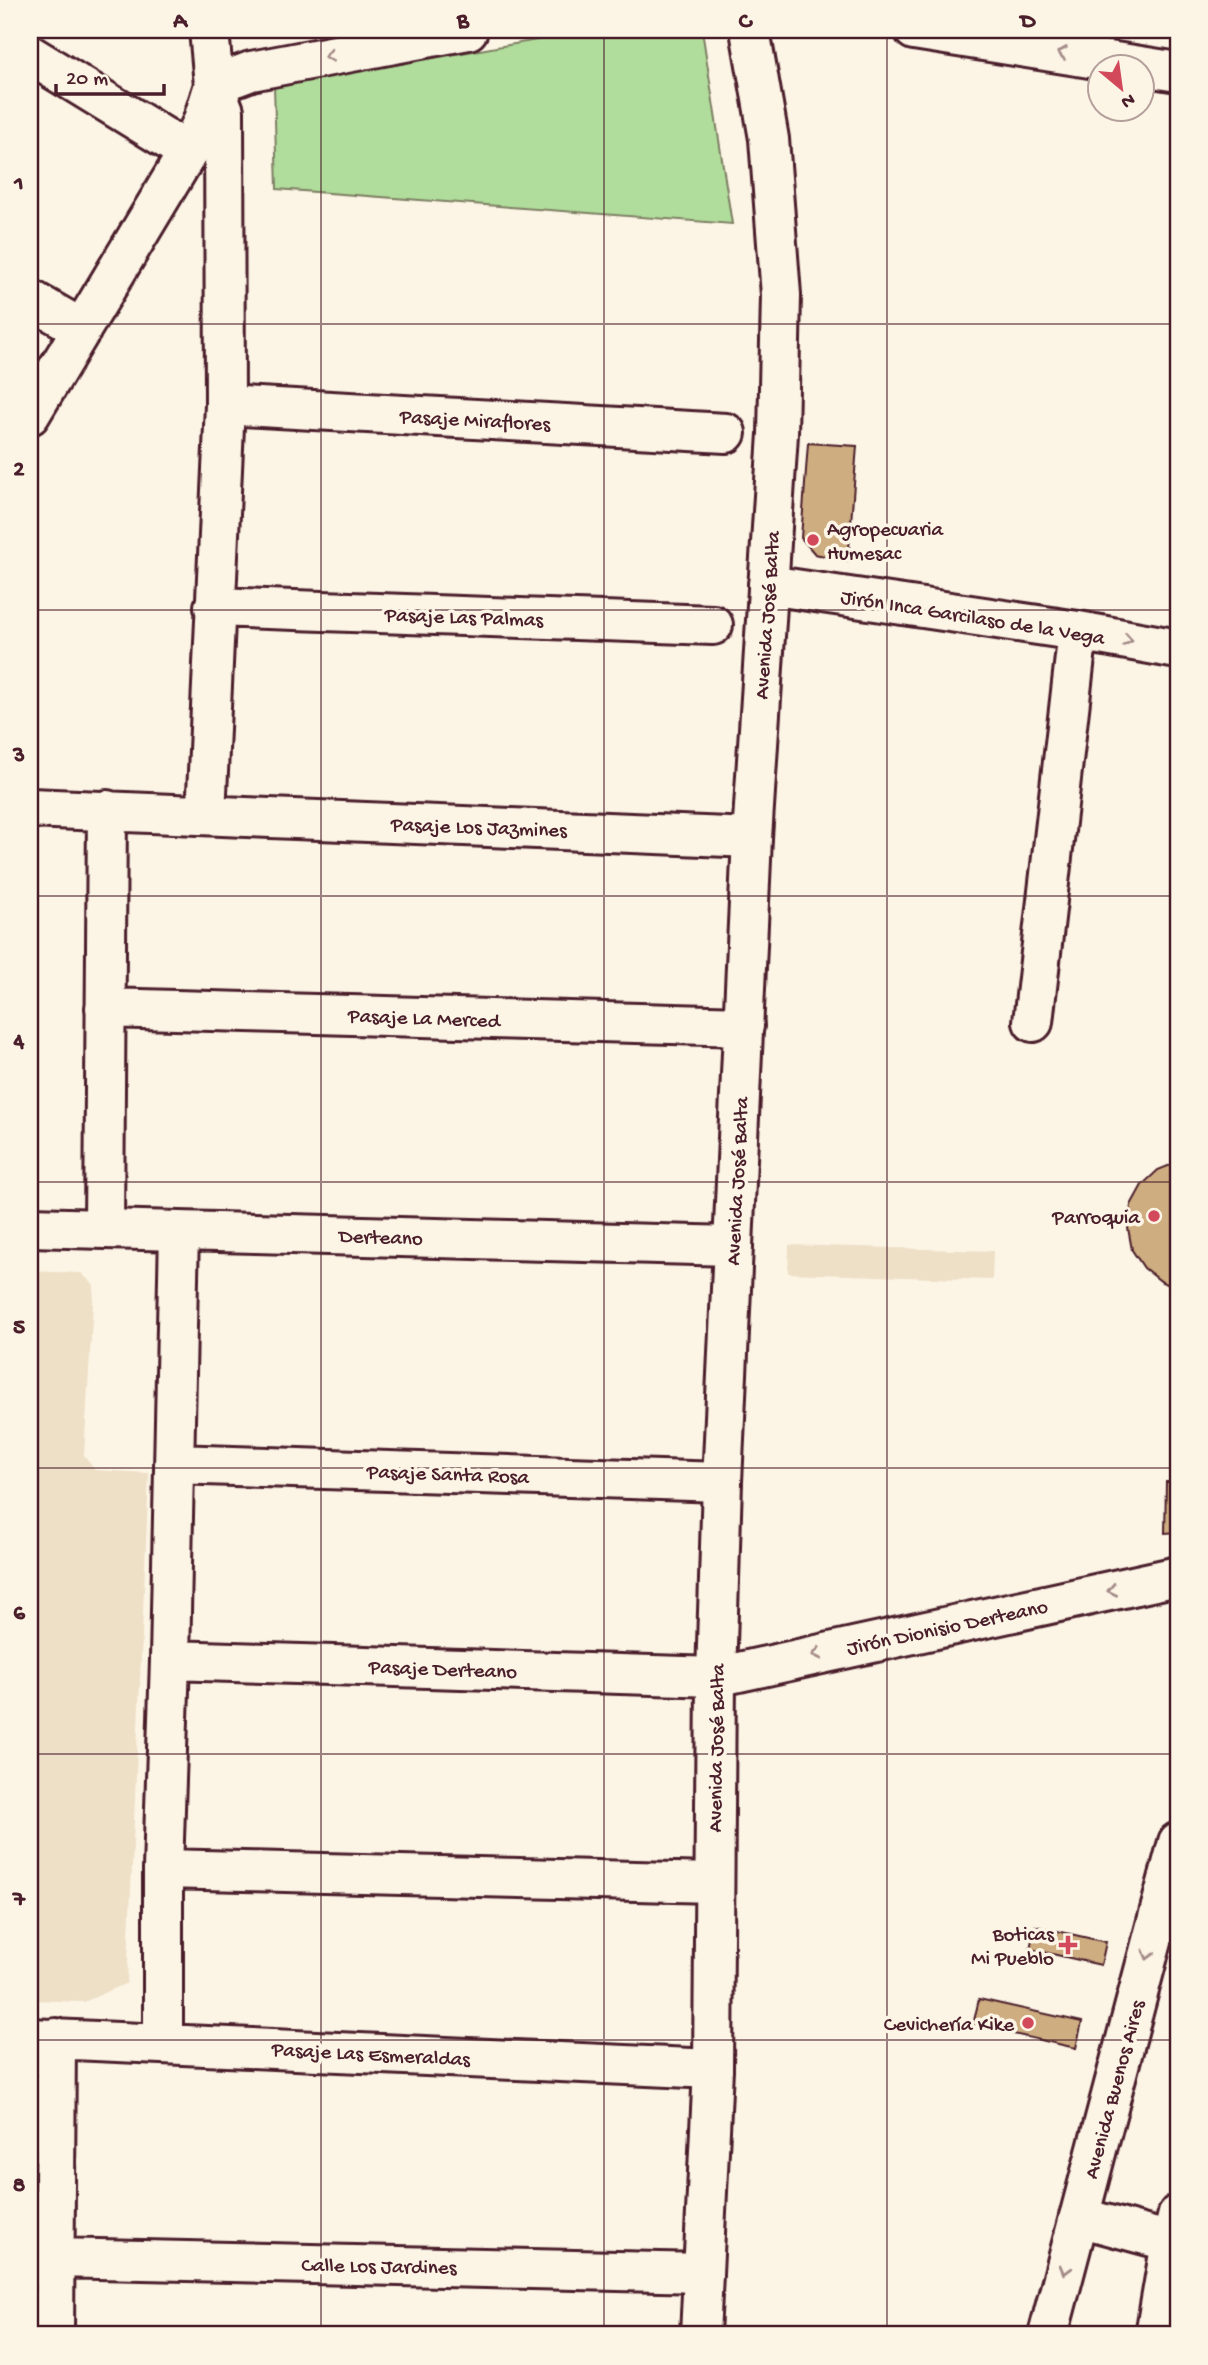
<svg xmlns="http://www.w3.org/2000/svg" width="1208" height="2365" font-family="'Gochi Hand',sans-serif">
<rect width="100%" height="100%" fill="#fcf5e5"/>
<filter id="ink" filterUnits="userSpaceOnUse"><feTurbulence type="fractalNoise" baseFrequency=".0143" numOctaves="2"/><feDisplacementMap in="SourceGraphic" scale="14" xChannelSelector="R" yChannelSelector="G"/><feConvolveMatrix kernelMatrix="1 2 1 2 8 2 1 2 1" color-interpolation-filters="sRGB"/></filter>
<g filter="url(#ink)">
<path fill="#eedfc7" d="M789,1245L993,1251L992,1280L788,1273Z
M30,1271L81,1273L94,1285L84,1456L95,1470L149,1473L127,1983L84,2002L30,2000Z"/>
<path fill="#b0dd9b" stroke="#7d7e63" stroke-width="2" d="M594,30H702L732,224L277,189L274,86Z"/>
<path fill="#cead81" stroke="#4a1f2b" stroke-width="2" d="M808,443L857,446L848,561L815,554L801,538Z
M1178,1162V1288L1162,1282L1144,1268L1132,1250L1128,1228L1131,1205L1142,1185L1158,1170Z
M1173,1352H1178V1380L1174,1381Z
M1166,1482H1178V1532L1165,1533Z
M1035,1926L1106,1942L1101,1965L1030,1949Z
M979,1999L1082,2022L1076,2048L973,2025Z"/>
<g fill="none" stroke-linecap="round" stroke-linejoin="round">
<defs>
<path id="minor" d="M914,30L1178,72
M30,55L188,152
M30,299L82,329
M225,405L726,433
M30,415L188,152L202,123L214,85L209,30
M768,585L1078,631L1178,649
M214,607L713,625
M30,808L752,838
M206,815L225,405L224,111L214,85L251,71L468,30
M105,1008L744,1026
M1033,1022L1078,631
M30,1227L733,1246
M104,1229L107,810
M174,1464L722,1482
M170,1660L716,1677L1178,1576
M163,1869L713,1883
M30,2038L713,2069
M163,2043V1869L170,1660L179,1231
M1079,2217L1171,2242L1178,2240
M54,2258L703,2273
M54,2335L56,2038"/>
<path id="major" d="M700,2335L713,2069L716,1677L722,1482L752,838L778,434L781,295L769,139L750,30
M1048,2335L1178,1842
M1155,2335L1171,2242L1178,2214"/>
</defs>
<use href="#minor" stroke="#4a1f2b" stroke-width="44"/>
<use href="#major" stroke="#4a1f2b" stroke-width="44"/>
<use href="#minor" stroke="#fcf5e5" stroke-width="38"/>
<use href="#major" stroke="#fcf5e5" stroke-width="38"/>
</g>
<defs><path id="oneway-chevron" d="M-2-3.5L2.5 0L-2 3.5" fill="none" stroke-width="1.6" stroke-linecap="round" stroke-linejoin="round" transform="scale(1.75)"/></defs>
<g stroke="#a38a88">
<use href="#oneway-chevron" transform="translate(1062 53) rotate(-171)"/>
<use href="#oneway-chevron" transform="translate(329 56) rotate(169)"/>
<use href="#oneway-chevron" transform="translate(1128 640) rotate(10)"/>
<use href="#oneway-chevron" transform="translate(1112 1590) rotate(168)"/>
<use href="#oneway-chevron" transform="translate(817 1654) rotate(168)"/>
<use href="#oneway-chevron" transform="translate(1148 1955) rotate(105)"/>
<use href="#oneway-chevron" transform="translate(1065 2270) rotate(105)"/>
</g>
</g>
<path fill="none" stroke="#4a1f2b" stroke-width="2" stroke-opacity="0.55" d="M321,30V2335M604,30V2335M887,30V2335M30,324H1178M30,610H1178M30,896H1178M30,1182H1178M30,1468H1178M30,1754H1178M30,2040H1178"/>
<g fill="#d1495b" stroke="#fcf5e5" stroke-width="2.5">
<circle cx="813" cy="540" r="7"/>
<circle cx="1154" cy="1216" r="7"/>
<path d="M1064.5 1934.5h7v7h7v7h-7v7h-7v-7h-7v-7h7z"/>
<circle cx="1028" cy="2023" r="7"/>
</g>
<g text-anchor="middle" stroke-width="7" stroke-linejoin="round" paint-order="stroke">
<g font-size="21" fill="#4a1f2b" stroke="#fcf5e5">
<text transform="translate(475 419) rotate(3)" y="7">Pasaje Miraflores</text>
<text transform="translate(766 615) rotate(-86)" y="7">Avenida José Balta</text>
<text transform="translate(464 616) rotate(2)" y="7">Pasaje Las Palmas</text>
<text transform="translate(973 616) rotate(9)" y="7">Jirón Inca Garcilaso de la Vega</text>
<text transform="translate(479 826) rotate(2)" y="7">Pasaje Los Jazmines</text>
<text transform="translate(424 1017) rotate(2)" y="7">Pasaje La Merced</text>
<text transform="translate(736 1181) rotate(-87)" y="7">Avenida José Balta</text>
<text transform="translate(381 1236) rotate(2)" y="7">Derteano</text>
<text transform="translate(448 1473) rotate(2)" y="7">Pasaje Santa Rosa</text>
<text transform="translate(947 1626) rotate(-12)" y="7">Jirón Dionisio Derteano</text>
<text transform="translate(443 1668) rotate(2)" y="7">Pasaje Derteano</text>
<text transform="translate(715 1748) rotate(-89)" y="7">Avenida José Balta</text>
<text transform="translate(371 2053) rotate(3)" y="7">Pasaje Las Esmeraldas</text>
<text transform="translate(1113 2089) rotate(-75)" y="7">Avenida Buenos Aires</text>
<text transform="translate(379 2265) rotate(1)" y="7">Calle Los Jardines</text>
</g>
<g font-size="21" fill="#4a1f2b" stroke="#fcf5e5" text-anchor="end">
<text x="827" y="535" text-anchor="start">Agropecuaria<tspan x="827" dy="24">Humesac</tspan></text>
<text x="1140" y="1223">Parroquia</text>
<text x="1054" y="1940">Boticas<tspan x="1054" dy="24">Mi Pueblo</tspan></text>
<text x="1014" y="2030">Cevichería Kike</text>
</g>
</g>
<rect width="1208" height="2365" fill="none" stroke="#fcf5e5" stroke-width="77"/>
<g transform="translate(1121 88) rotate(151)"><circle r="33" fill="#fcf5e5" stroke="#b59f9b" stroke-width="2"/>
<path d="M0-5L12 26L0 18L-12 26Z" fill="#d1495b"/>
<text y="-10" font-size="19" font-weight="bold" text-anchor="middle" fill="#4a1f2b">N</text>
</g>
<path d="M56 84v10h108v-10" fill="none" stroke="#4a1f2b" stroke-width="3.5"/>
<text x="66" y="84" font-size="21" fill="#4a1f2b" stroke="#fcf5e5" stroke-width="5" paint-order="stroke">20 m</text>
<rect x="38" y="38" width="1132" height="2288" fill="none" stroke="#4a1f2b" stroke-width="2.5"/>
<g font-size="23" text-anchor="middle" font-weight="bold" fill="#4a1f2b">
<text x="180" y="27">A</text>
<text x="463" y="27">B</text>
<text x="745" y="27">C</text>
<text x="1028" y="27">D</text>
<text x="19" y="189">1</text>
<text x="19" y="475">2</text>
<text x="19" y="761">3</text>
<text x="19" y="1047">4</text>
<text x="19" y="1333">5</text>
<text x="19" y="1619">6</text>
<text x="19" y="1905">7</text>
<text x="19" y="2191">8</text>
</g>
</svg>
